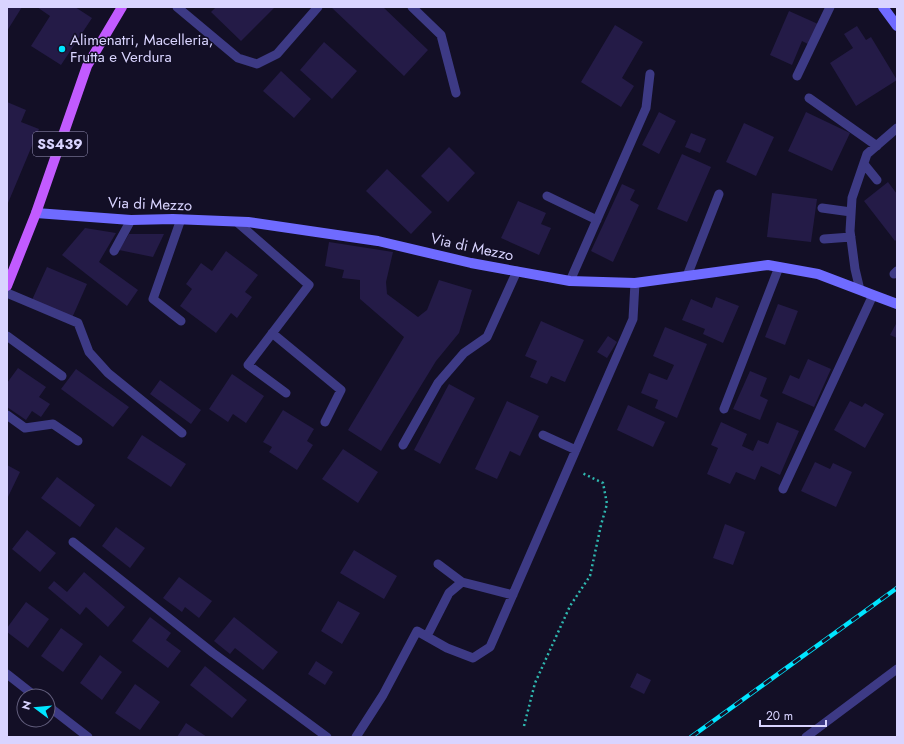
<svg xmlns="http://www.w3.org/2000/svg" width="904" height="744" font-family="Jost,sans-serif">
<rect width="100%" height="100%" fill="#130f26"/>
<path fill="#241b47" d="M7,7H22L7,31Z
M37,7H75L92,18L61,65L31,46L50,16Z
M216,7H275L241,41L211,12Z
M331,7H383L428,50L404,76Z
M789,11L818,24L808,44L802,41L792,65L770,55Z
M615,25L643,42L622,78L634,86L621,107L581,82Z
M857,26L866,40L871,37L897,80L856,106L830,63L853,48L844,34Z
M324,42L357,71L332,99L300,70Z
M281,71L311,99L294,118L263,91Z
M7,102L26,110L21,122L39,129L8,203H7Z
M659,112L676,121L659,154L642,145Z
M806,112L850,133L832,171L788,151Z
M744,123L774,137L756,176L726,162Z
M691,133L706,139L700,153L685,147Z
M449,147L475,173L448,202L421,176Z
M682,154L711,167L687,222L657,209Z
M387,169L432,212L411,234L366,191Z
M888,182L897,194V239L895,241L864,201Z
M622,184L635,190L630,200L639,205L613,262L591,251Z
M772,193L817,199L811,242L767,237Z
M518,201L546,213L541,224L551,228L539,255L501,238Z
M85,228L116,233L99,262L138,290L127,306L62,255Z
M129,234H164L153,257L119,250Z
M329,242L393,252L386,282L387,294L418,317L427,310L439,280L472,290L459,333L436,361L381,451L348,430L404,337L360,299V280L342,278L344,270L325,266Z
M226,251L258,275L245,292L252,297L237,318L231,313L216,333L180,306L192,289L186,284L201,263L212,271Z
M47,267L87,284L72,318L32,300Z
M716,297L739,306L723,343L703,334L705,329L682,320L691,299L712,308Z
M778,304L798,311L785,345L765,337Z
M541,321L584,340L565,382L551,376L547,384L530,377L537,361L525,356Z
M897,322V338L890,335Z
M665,327L707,344L677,418L655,408L658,400L641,393L649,373L667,380L674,365L653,356Z
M608,336L617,342L607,358L597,352Z
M808,359L831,369L814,407L782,393L790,375L799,379Z
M18,368L46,387L39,397L50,404L41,417L32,411L26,420L7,407V383Z
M76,369L129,407L113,427L61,389Z
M750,371L767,378L760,396L768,400L760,420L733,409Z
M232,374L264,396L246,423L233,414L228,422L209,409Z
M160,380L201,410L191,424L150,394Z
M449,384L475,398L440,464L414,450Z
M507,401L539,416L520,456L510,451L497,479L475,469Z
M850,401L862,407L865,403L884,414L865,448L834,430Z
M628,405L665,422L653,447L617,430Z
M283,410L314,429L307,441L313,445L297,470L269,452L272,447L263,442Z
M721,422L747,434L742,446L753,451L758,440L768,444L777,422L799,431L780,475L761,466L755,480L736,472L730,484L707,474L718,448L711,445Z
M142,435L186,464L171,487L127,458Z
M343,449L378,472L358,503L322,479Z
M815,462L830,469L833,463L852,472L836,507L801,491Z
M7,465L20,472L7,499Z
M57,477L95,505L80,527L41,498Z
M725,524L745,532L733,565L713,558Z
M116,527L145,548L130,568L102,546Z
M27,530L56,553L40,572L12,549Z
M354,550L397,576L384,599L340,573Z
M84,572L125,607L108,627L86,607L80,615L48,588L54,581L67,592Z
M179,577L212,601L199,618L185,607L182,612L163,598Z
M338,601L360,613L342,644L321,631Z
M26,602L49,619L28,648L7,632V628Z
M150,617L171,633L166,640L181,651L168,668L132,641Z
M234,617L278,652L263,670L235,648L230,654L214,641Z
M61,628L83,644L63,672L41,656Z
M100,655L122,672L102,700L80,683Z
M316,661L333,672L325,685L308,674Z
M205,666L247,700L232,718L190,685Z
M637,673L651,680L644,694L630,687Z
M135,684L160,702L140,730L115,713Z
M186,723L207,737H177Z"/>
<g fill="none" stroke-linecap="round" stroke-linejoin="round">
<path stroke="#2fb8b0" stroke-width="2.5" stroke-dasharray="2 3" stroke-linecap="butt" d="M524,726L535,683L570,606L590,576L601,525L607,504L603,483L582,473"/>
<path stroke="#3d3a85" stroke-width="9" d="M177,7L238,58L257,64L277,54L318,7
M412,7L441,35L456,93
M797,76L830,7
M809,98L877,146
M864,164L877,180
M547,196L597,220
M822,208L851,212
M237,222L309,285L248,365L286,393
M824,239L851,237
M114,251L131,220
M894,274L897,271
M687,276L719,194
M570,281L646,108L650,74
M860,290L855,269L850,231L852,198L867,154L897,128
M7,293L78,323L89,352L108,373L182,433
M181,321L153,299L181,219
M272,333L341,390L325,422
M7,336L62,376
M724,409L779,267
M7,415L25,428L53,424L78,441
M543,435L576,450
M403,445L438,383L464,353L487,337L517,271
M783,489L873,295
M73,542L213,653L327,737
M438,564L462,582L513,595
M427,636L449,593L462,582
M7,674L35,696
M48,706L88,737
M356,737L383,695L417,631L447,648L473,658L490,647L633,319L635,283
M806,737L897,669"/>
<path stroke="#6f6bff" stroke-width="10" d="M883,7L897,26
M36,213L131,220L173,219L248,222L378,241L471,263L570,281L635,283L768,265L818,274L860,290L873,295L897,304"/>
<path stroke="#c25bff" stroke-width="10" d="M7,286L36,213L87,66L122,7"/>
<defs>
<path id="rail" d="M691,737L897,588"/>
</defs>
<use href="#rail" stroke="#00e5ff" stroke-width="4.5"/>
<use href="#rail" stroke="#130f26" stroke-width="3" stroke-dasharray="9" stroke-linecap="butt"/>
</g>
<circle fill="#00e5ff" stroke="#130f26" stroke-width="1.5" cx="62" cy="49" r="4"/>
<g text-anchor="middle" stroke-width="3" stroke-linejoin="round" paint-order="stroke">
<rect fill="#130f26" stroke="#9e99be" stroke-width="1" x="33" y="132" width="54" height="24" rx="3"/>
<g font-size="14" font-weight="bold" fill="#d9d4ff">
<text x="60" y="149">SS439</text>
</g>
<g font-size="15" fill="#d9d4ff" stroke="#130f26" text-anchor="start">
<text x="70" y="45">Alimenatri, Macelleria,<tspan x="70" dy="17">Frutta e Verdura</tspan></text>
</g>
<g font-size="15" fill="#d9d4ff" stroke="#130f26">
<text transform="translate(150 204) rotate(2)" y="5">Via di Mezzo</text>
<text transform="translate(472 247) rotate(12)" y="5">Via di Mezzo</text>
</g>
</g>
<rect width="904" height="744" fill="none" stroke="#d9d4ff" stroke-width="16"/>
<g transform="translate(36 708) rotate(286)"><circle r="19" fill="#130f26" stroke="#625e7d"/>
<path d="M0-3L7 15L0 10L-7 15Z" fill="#00e5ff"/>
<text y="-6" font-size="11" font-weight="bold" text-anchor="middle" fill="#d9d4ff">N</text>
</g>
<path d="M760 720v6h66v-6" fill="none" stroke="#d9d4ff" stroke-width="2"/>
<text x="766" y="720" font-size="12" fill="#d9d4ff" stroke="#130f26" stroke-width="3" paint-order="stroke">20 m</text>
</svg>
